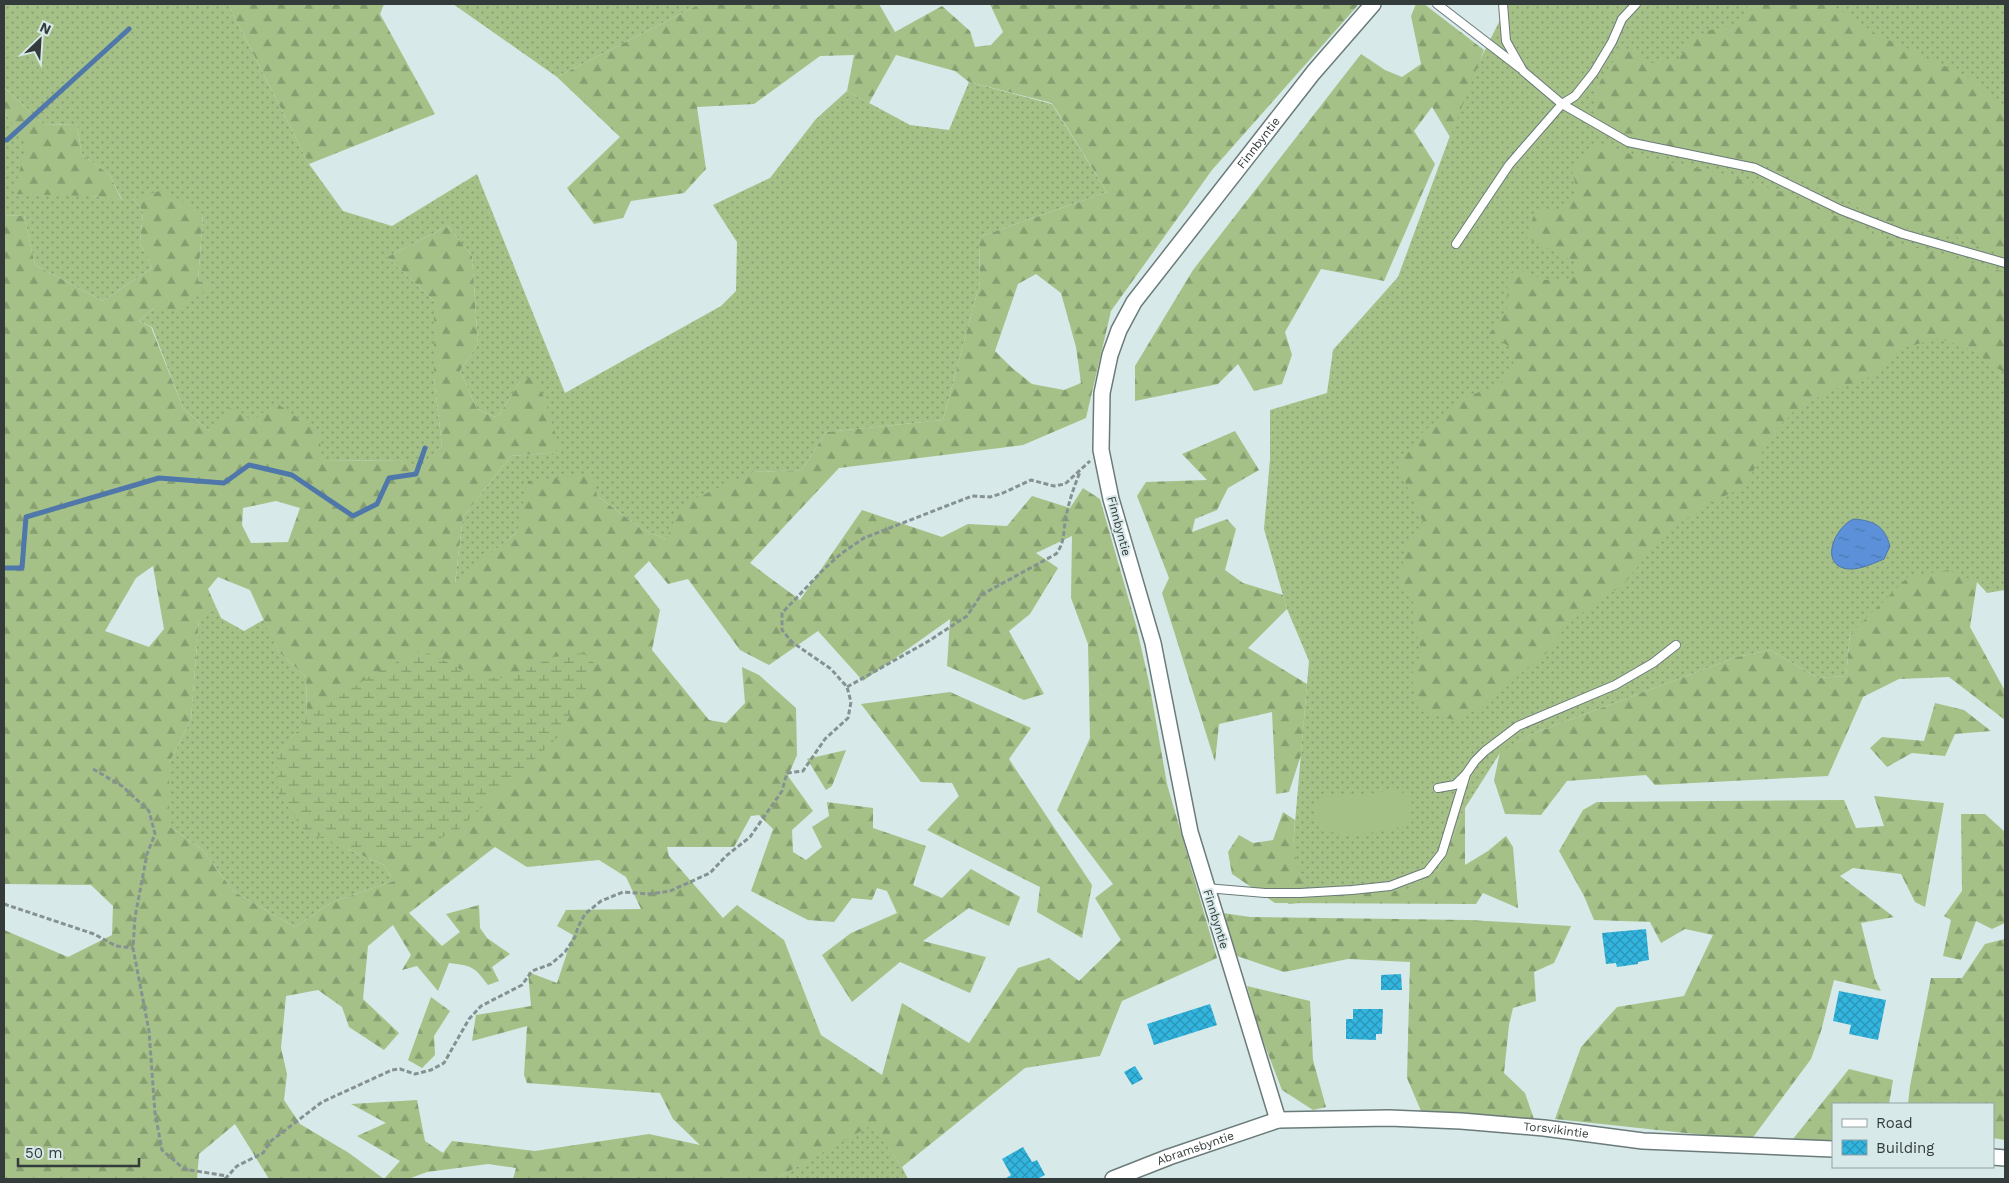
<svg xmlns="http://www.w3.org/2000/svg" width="2009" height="1183" font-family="'Work Sans',sans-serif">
<defs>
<pattern id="grass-dots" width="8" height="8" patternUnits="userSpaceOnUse" patternTransform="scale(1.25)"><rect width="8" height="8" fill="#a5c187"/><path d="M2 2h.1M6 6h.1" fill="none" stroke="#879e70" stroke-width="1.8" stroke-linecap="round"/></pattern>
<pattern id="forest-firs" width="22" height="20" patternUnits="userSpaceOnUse" patternTransform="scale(1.25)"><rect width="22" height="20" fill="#a5c187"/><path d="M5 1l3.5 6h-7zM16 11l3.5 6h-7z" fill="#879e70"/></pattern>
<pattern id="wetland-marsh" width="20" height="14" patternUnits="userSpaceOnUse" patternTransform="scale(1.25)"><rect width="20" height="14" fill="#a5c187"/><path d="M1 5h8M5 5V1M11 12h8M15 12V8" fill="none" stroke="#879e70"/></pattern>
<pattern id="water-ripples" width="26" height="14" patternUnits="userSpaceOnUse" patternTransform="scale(1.25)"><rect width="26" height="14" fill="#5c91da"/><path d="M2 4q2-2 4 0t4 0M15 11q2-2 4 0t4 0" fill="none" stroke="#4d78b2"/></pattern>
<pattern id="building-cross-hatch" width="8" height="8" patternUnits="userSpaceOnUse" patternTransform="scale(1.25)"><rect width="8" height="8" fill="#32b5df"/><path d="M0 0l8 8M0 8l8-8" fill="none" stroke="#2b94b6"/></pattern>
</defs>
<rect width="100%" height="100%" fill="#d7e9e8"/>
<path fill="url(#grass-dots)" d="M4,4H228L309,164L343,211L392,226L477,174L565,393L721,306L736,291L737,242L713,205L770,178L816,119L847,91L910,125L949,130L969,82L1052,104L1107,192L979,237L980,282L943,420L826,432L802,470L753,472L666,539L642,529L597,496L517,532L455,584L463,517L511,456L560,452L520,382L497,418L477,409L460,371L478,344L472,256L448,226L387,257L434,301V378L442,446L416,474L401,460L322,461L252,421L209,431L183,408L152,327L139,321L154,308L214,285L198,281L203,214L133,199L143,211L140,243L152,268L103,301L35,265L24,216L4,215V112L27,140L92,196L122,200L110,175L82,155L77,125L43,124L4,87Z
M453,4H700L557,77Z
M1508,4H2005V590L1987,593L1977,582L1850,633L1846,676L1818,678L1770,650L1737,657L1532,734L1500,753L1465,808L1438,871L1420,892L1288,904L1309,661L1287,609L1264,529L1270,459V410L1327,393L1333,350L1398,277L1472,76Z
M216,607L221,618L244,631L265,619L278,651L306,677L307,718L277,757L304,830L384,865L394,881L332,902L295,927L233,891L203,850L169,826V763L191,720L199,618Z
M872,1124L902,1167L908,1179H775Z"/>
<path fill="url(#forest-firs)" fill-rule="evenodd" d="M228,4H384L380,14L435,114L309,164Z
M700,4H879L895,32L942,6L970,31L975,47L991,45L1003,32L990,4H1359L1212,170L1111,311L1086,418L1023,445L839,468L750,563L800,600L862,510L942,537L968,524L1007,526L1032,496L1070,508L1083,488L1100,499L1136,625L1149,682L1167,784L1217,958L1122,1001L1100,1056L1025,1068L902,1167L872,1125L775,1179H513L516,1168L488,1164L427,1172L408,1179H269L235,1124L199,1154L197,1179H4V930L68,957L112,935L113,906L91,885L4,884V215L24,216L35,265L103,301L152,268L140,243L143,211L133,199L163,190L203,214L198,281L215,285L175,311L154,308L139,321L151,327L183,408L209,431L232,405L252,421L276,403L319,432L322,461L401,460L416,473L442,446L434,378V301L387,257L448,226L472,256L478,344L460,371L477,409L497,418L520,382L532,376L544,397L561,452L511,456L463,517L455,583L517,532L528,481L593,474L597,496L642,529L666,539L681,505L753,472L802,470L826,432L943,420L980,282L979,237L1107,192L1052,103L969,82L955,71L896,55L869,103L847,91L854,55L820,56L754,104L697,107L706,169L684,193L631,201L623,218L594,224L567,188L620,137L557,77ZM1036,274L1061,293L1076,347L1081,383L1064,390L1032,384L1011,367L995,351L1018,284ZM276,501L300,508L288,542L251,543L242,525L243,508ZM1072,536L1071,598L1088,644L1090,738L1057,810L1113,884L1095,898L1121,940L1079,981L1049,958L1018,968L969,1043L902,1003L882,1075L821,1035L784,940L737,905L723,918L669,856L667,847H734L751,816L759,815L773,829L751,891L808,920L834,922L852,898L872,900L877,888L887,891L897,913L851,933L822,955L852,1002L900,962L970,993L986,957L923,941L969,908L1009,926L1020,897L971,869L942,898L913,885L926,846L873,828V808L827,802L829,816L812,827L822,847L806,860L793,852L792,830L813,811L788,776L797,755L796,708L759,675L742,667L745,703L726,723L709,720L652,650L660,610L634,576L649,561L668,584L688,579L740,650L769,665L818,631L863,681L950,619L947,666L1024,700L1044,694L1009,631L1030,614L1058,568L1036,553ZM153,566L164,629L149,647L105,631L136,578ZM218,577L250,590L278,651L306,677L307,718L277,757L278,793L304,830L384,865L394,881L332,902L295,927L233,891L203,850L169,826V763L191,720L199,619L216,607L208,589ZM495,847L527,867L599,860L626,877L641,909L566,910L557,926L573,935L557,983L528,972L531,1006L476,1015L472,1041L527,1026L524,1075L527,1083L660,1093L673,1119L700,1145L649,1134L535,1151L452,1141L443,1153L425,1141L417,1100L351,1104L386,1123L357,1136L400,1161L384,1179L349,1153L300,1124L284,1100L287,1074L281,1048L286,996L318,990L342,1007L349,1027L384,1050L399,1033L363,999L368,946L393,925L411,955L402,970L417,966L438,991L449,963C472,966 474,966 488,985L499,981L492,967L510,954L487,938L480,928L479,905L446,914L460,932L442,946L409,913Z
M1416,4H1424L1484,50L1450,137L1432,107L1414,131L1435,164L1384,281L1321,269L1285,332L1292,355L1282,384L1254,391L1238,364L1218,384L1135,401V366L1193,270L1361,54L1385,70L1402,77L1421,64L1411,16Z
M1748,4H1831L1876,34L1968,77L2005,106V256L1953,236L1911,229L1886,221L1794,177L1752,161L1628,138L1594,117L1595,90L1621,49H1634L1651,63L1678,60C1694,33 1706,28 1737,26L1745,18Z
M4,87L43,124L77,125L82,155L110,175L122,201L92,196L14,194L27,141L4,112Z
M1598,142L1633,155L1724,174L1786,193L1890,241L2005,272V373L1969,349L1938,338L1904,348L1866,379L1829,391L1793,412L1769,438L1746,486L1708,504L1664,534L1624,584L1565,625L1553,648L1525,670L1488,704L1455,720L1419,711L1411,676L1422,652L1413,623V602L1399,583L1407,543L1423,522L1398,466L1422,433L1463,398L1501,384L1514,366L1510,347L1489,334L1507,311L1508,275L1518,270L1545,280L1573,278L1577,263L1527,238L1535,211L1562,209L1577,190L1571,167Z
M1235,431L1259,470L1228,488L1217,510L1195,519L1192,532L1227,519L1236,529L1225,570L1243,583L1283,595L1287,609L1248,648L1307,684L1301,755L1289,792L1276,794L1272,712L1219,724L1215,762L1162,593L1169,578L1137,496L1146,482L1207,480L1182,454Z
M1948,570L1977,582L1970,627L2005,691V720L1949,677L1899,679L1863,697L1828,776L1655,785L1646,775L1567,781L1541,815L1505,814L1494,780L1500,752L1532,734L1737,657L1770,650L1818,678L1846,676L1850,634L1908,577Z
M950,692L1031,728L1009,759L1092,885L1082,938L1037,912L1040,887L927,830L959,796L952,783L921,782L861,704Z
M1935,703L1964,710L1991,731L1955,734L1945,756L1912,753L1887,767L1870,748L1882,737L1924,741Z
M846,750L832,786L826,790L807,759Z
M1874,796L1944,803L1925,907L1915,902L1901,874L1853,868L1840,876L1894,917L1861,923L1875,979L1881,991L1834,980L1821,1031L1811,1059L1751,1140L1555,1119L1581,1047L1617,1007L1684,996L1713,935L1685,929L1661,943L1650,922L1594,920L1584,896L1559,851L1583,810L1597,802L1844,800L1856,828L1884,826Z
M1465,808V865L1488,851L1506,836L1513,847L1518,908L1483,893L1476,904L1275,903L1232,874L1228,852L1239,835L1253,843L1273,840L1283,812L1295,820L1293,848L1307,897L1344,893L1411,890L1438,871Z
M1961,814H1985L2005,832V923L1992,929L1976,921L1961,960L1943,956L1951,920L1944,916L1962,891Z
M1223,913L1250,917L1469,920L1571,926L1554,963L1534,972L1536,1001L1513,1008L1509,1025L1504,1073L1525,1093L1535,1122L1421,1111L1407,1078L1410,962L1348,959L1284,972L1237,956Z
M2005,939V1140L1993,1138V1104H1908L1910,1086L1931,978H1962L1985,944Z
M1247,986L1310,1001L1313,1060L1326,1107L1313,1110L1282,1090L1258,1028Z
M431,997L450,1011L434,1036L435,1055L422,1068L408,1060Z
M1849,1069L1893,1080L1889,1104H1833V1143L1789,1144Z"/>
<path fill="url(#wetland-marsh)" d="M423,652L434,655L460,669L498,679L519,672L554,657L583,653L594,663L587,687L557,738L458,830L421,847L346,849L304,830L278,793L277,757L307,718L370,676L414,653Z"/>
<path fill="#a5c187" d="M1389,791C1393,791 1398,791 1401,792C1417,797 1414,818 1402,826C1393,831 1347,837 1337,834C1328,831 1318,824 1314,815V806L1321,799L1328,796L1360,795Z"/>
<path fill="url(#water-ripples)" stroke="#5077aa" d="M1854,519C1874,521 1884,525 1890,546L1884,559C1872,564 1856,572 1843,568C1819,560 1838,524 1854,519Z"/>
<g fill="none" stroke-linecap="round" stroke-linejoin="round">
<path stroke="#5077aa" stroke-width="5" d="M4,140H7L129,29
M4,568H22L26,517L159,478L224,483L249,465L292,475L353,516L377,504L389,478L416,474L425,448"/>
</g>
<path fill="url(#building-cross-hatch)" d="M1646,929L1649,960L1638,962V964L1617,967L1616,963L1606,964L1602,933Z
M1401,974L1402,990H1381V975Z
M1839,991L1886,1000L1878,1040L1849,1034L1851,1025L1833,1021Z
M1210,1004L1217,1025L1154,1045L1147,1024Z
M1353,1009H1383L1382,1034H1376V1040L1346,1039V1019H1353Z
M1135,1066L1143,1079L1132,1085L1124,1072Z
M1023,1147L1032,1162L1037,1160L1045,1175L1037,1179H1005L1011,1175L1002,1159Z"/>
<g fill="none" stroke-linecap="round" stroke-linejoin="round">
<defs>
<path id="service" d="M1437,4L1520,68
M1503,4L1506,41L1523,71L1562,104L1628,142L1755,168L1841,210L1903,234L2005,263
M1456,244L1509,165L1562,104L1575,96L1594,72L1612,42L1622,19L1636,4
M1438,788L1455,785L1466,774
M1206,888L1265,893H1300L1352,890L1390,886L1427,872L1442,853L1466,774L1475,761L1485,751L1518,726L1615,685L1653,663L1676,645"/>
<g id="minor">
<path id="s1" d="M1278,1120L1190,832L1153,643L1111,499L1101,450L1102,393L1110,355L1119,330L1134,302L1313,73L1373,4"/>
<path d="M1993,1157L2005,1158"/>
<path id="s2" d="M1113,1179L1169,1157L1278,1120L1389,1118L1461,1121L1544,1128L1643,1141L1833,1149"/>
</g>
</defs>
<use href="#service" stroke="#6a7b7a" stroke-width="10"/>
<use href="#minor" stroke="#6a7b7a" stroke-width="18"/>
<path stroke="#869292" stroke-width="3" stroke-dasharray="5 2.5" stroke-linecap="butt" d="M847,687L927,642L967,616L981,595L1056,554C1065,543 1063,531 1066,517C1069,501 1074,487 1080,472
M93,769L122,786L149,811L155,834L147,854L135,917L133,948L149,1031L155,1113L162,1150L184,1169L227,1176
M4,904L94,934L116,946L133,948
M225,1179L237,1166L263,1153L271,1141L322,1102L392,1070L400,1069L415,1074L431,1070L444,1063L469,1019L481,1006L522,985L532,971L551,964L565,952L575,937L578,927L585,914L601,901L623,892L650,894L670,891L710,873L726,856L750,837L782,791L787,773L803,771L825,739L848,718L851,702L847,687L831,669L792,642L782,630V613L825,568L842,553L864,538L972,496L990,497L1003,493L1031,480L1054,486L1065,484L1090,461"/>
<use href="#service" stroke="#fff" stroke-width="8"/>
<use href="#minor" stroke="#fff" stroke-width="15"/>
</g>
<g text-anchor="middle" stroke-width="4" stroke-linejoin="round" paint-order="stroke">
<g font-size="12" fill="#343b3b" stroke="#d7e9e8">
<text dy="4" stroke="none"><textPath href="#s1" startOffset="1050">Finnbyntie</textPath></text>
<text transform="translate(1119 526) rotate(75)" y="4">Finnbyntie</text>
<text transform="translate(1216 919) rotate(73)" y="4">Finnbyntie</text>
<text dy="4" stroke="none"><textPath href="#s2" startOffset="454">Torsvikintie</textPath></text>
<text dy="4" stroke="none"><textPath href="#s2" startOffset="88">Abramsbyntie</textPath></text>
</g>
</g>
<rect width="2009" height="1183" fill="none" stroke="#343b3b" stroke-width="10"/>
<rect x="1832" y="1103" width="162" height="65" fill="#d7e9e8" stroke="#96a3a3"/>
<rect x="1842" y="1119" width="25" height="8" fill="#ffffff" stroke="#96a3a3"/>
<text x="1876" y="1128" font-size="15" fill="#343b3b">Road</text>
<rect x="1842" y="1140" width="25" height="15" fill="url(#building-cross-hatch)" stroke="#96a3a3"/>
<text x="1876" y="1153" font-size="15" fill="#343b3b">Building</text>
<g transform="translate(40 40) rotate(25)" stroke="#d7e9e8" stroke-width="4" paint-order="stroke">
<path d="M0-4L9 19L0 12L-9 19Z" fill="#343b3b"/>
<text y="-8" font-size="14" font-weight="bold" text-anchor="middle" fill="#343b3b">N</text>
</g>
<path d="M18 1158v8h121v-8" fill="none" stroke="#343b3b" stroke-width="2.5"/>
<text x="25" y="1158" font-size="15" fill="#343b3b" stroke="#d7e9e8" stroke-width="4" paint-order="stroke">50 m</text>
</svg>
